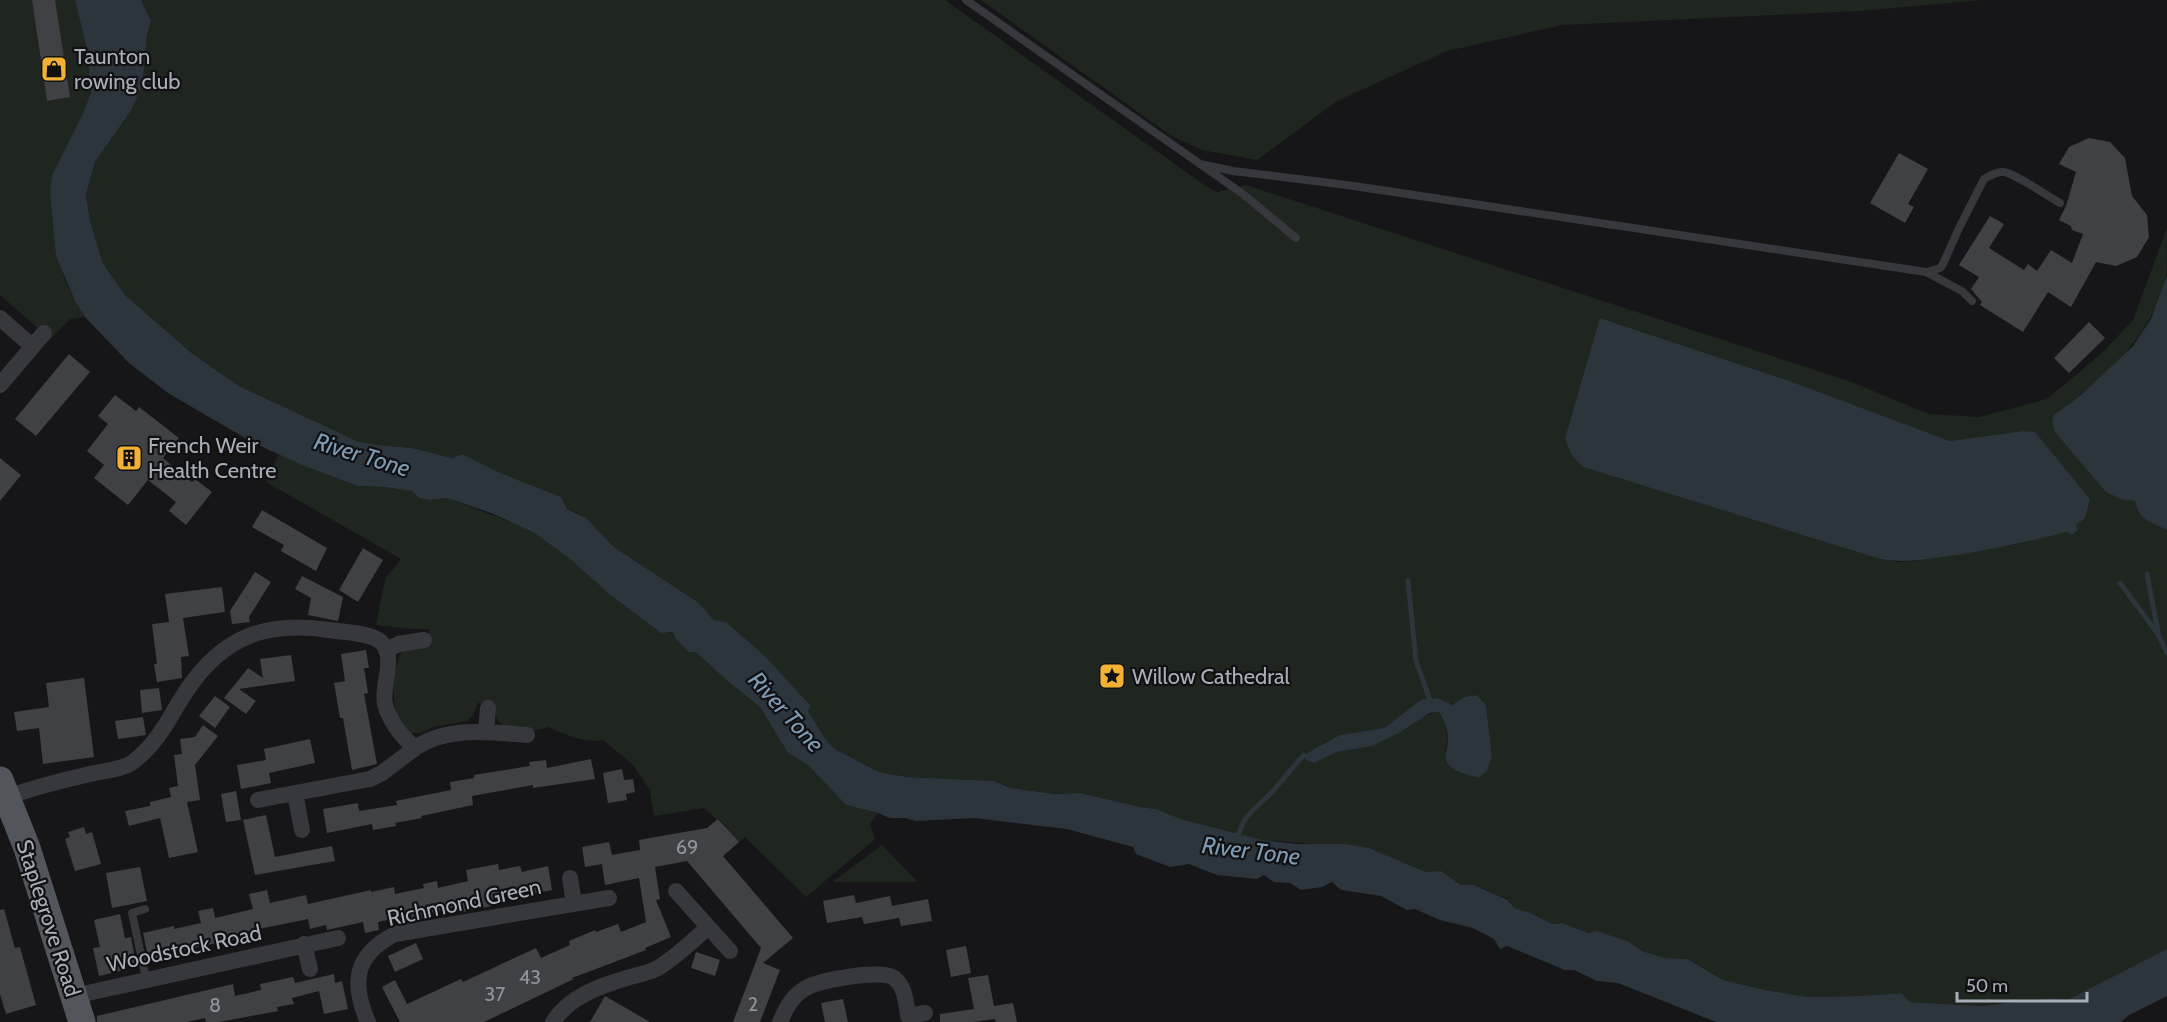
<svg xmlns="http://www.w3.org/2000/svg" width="2167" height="1022" font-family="Cabin,sans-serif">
<rect width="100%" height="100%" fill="#161618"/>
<path fill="#1e261f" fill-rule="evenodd" d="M0,0H32L47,101L55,0H75L88,54L91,91L84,111L52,175L64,278L75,301L85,317L70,319L50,339L0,295Z
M141,0H945L1207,187L1217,192L1246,185L1849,381L1929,414L1979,417L2047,399L2103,352L2133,320L2167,228C2167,243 2167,264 2166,279C2150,340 2103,378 2054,415L2123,500L2135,501C2140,520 2150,521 2167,530V949L2067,1000L2052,998L1981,1006L1910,1002L1902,993L1859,996L1808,997L1765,990L1723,980L1689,959L1665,958L1642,951L1629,942L1589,933L1562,923L1552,924L1528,912L1514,908L1508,899L1474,885H1461L1441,871L1426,872L1369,848L1262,840L1181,819L1156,809L1140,807L1080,793L1055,794L1010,788L994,781L907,777L879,772L835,749L826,740L808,711L811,706L765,656L726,623L714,620L699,603L614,547L586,518L462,454L452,458L412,448L377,445L357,441L239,386L196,356L125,295L102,264L90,221L86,194L95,162L130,112L151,21ZM1601,318L1787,380L1950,441L2023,431L2035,433L2090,499L2076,525L2067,531L2018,544L1917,561L1897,562L1880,559L1583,467L1565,438ZM1477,695L1486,705L1492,756L1478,778L1450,767L1445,751L1448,740L1444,721L1439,712C1423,714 1411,727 1396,734C1377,744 1358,748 1336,752L1340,735L1384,728L1422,699L1438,698L1452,705L1464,697Z
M981,0H1981L1860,11L1562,25L1447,51L1337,101L1257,160L1202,150L1170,135Z
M279,454L358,486L385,487L412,491L419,498L428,500L447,498L519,525L533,532L570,559L608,593L661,633L671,632L677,640L689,651L696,652L726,680L760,707L788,753L808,765L846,805L878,813L870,824L875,839L806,897L745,837L739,842L719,819L717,820L704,808L654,816L650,790L633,765L603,740C583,743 567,735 548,727C528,735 491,734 495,704L478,703L473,715L467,721L433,727L422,733H410C407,728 402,723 399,717C390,700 393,668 402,651L428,646L429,629H411L376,625L385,579L401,559L266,482Z
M882,845L918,882H832Z"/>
<path fill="#2c353c" d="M75,0H141L151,21L147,36L142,86L130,112L95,162L86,194L90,221L103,264L125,295L193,354L239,386L357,441L377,445L412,448L452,458L462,454L500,473L561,497L567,509L586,518L614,547L699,603L714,620L726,622L765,656L811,706L808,711L826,740L835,749L879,772L907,777L994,781L1010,788L1055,794L1080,793L1140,807L1156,809L1181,819L1262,840L1298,844H1345L1369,848L1426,872L1441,871L1461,885H1474L1508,900L1514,908L1528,912L1552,924L1562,923L1589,933L1597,931L1629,942L1642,951L1665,958L1688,959L1723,980L1765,990L1808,997L1859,996L1902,993L1910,1002L1981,1006L2052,998L2067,1000L2167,949V996L2129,1015L2121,1022H1716L1618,983L1597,981L1574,970H1565L1507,946L1500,949L1494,939L1473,928L1440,920L1415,909L1407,910L1381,896L1341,890L1332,882L1322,887L1301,890L1290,883L1274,882L1264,875L1257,879L1217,875L1189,864L1170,867L1136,854L1133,847L1067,829L975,818L915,821L906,818H890L878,813L846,805L808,765L788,753L760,707L726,680L696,652H689L677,640L672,632L661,633L608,593L570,559L533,532L491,513L447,498L429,500L419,498L412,491L385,487L358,486L302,465L252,442L168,393L129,363L105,338L85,317L75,301L56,256L50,192L52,175L84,111L91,92L88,54Z
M2167,276V530C2151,522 2138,520 2135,501L2123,500L2106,492L2055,432L2052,421L2054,415L2082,394L2133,346L2151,319Z
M1600,318L1787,380L1950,441L2023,431L2035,432L2090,499L2085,518L2076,525L2078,530L2072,535L2067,532C2032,541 1998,548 1963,554C1934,558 1908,564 1880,559L1583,467L1571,454L1565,438Z
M1477,695L1486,705L1492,756L1487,771L1478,778C1470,775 1457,772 1451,767C1441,759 1448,749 1448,740C1448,730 1444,720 1439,712L1430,713L1399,733L1372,746L1336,752L1314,763L1306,760L1304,755L1340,735L1384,728L1422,699L1438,698L1452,705L1464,697Z"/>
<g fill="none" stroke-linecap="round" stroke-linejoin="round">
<path stroke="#2c353c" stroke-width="5" d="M2147,574L2158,632
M1408,581L1416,661L1431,703
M2120,583L2158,634L2167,653
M1237,839C1245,811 1255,810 1273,791C1283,779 1293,767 1304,755"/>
</g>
<path fill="#404145" d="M32,0H55L70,97L47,101Z
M2089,138L2110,142L2125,158L2132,196L2147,215L2149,237L2137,257L2116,266L2096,262L2071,307L2048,292L2023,332L1980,305L1982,302L1971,289L1979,277L1959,265L1990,216L2004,224L1989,248L2024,270L2028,264L2037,271L2051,250L2072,263L2083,234L2072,230L2071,226L2059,220L2066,206L2076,172L2059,164L2069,147Z
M1899,153L1928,169L1908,204L1914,207L1905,223L1870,203Z
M2089,322L2105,338L2069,373L2054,358Z
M69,354L90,372L36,436L15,419Z
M115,395L136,411L139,407L179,438L163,458L192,482L195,479L212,492L186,525L169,511L176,502L148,480L128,505L94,478L104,465L87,451L108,424L98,416Z
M0,458L21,475L0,501Z
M262,510L327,548L316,571L281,551L284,545L252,527Z
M363,548L383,560L358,602L339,590Z
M255,572L271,582L249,617L250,622L232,624L230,611Z
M302,576L343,597L338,621L308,615L311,598L295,589Z
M222,587L225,612L183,618L189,656L181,657L182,678L157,682L154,664H157L152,624L169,622L165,594Z
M366,650L369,668H364L368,693L364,694L377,764L352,770L343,718H340L334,683L345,681L341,654Z
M291,655L295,681L239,689L256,701L246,714L224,698L248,668L263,678L260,659Z
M84,678L94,757L43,764L39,728L17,731L14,712L49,707L46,683Z
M159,688L162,710L142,713L140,690Z
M215,696L230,707L215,728L199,716Z
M143,717L146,735L118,739L115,721Z
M203,725L218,736L195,765L200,800L187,802L198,852L169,858L160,818L129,826L125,811L150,806V802L171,797L169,788L178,786L174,755L182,754L180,739L195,737Z
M310,739L315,763L269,773L271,783L241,789L237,765L266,760L264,749Z
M591,759L595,779L533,788V785L472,796L473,805L421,816L422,818L395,823L396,826L373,830L372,824L327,833L323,809L358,803L359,811L397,805L396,801L451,790L450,782L474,778V775L530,766L529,762L546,760L547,768Z
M622,769L624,780L633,779L635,792L626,794L627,800L608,803L603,773Z
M236,791L241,820L226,822L221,794Z
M266,815L275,857L332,846L335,861L255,875L243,820Z
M718,819L739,842L723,856L793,938L763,963L780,970L760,1022H733L761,948L687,861L655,867L660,899L656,900L671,937L645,948L646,950L572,978L574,979L484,1022H400L382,987L395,980L407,1004L461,979L463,982L536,948L541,958L570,945L569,941L595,930L596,932L618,924L621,932L646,922L639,878L605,885L602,864L585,867L582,847L609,842L612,855L640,850L639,840L707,828Z
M84,827L86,834L92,832L101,864L75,871L65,839L70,837L68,832Z
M498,864L499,870L520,866L522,872L548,866L552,890L505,899L506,903L458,913L456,907L424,915L425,918L412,921L411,915L378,922L379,930L365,933L363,922L327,930L326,925L310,929L308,919L240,933L241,938L179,951V954L149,961L143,933L174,926V929L201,923L198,911L213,908L215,918L253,909L249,894L267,890L270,903L306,895L308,904L371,890V892L394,887L395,894L424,888L423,884L437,881L438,888L468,881L466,870Z
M140,867L147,901L112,908L106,873Z
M854,895L856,903L890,896L892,906L928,899L932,921L901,926L899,918L864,924L862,917L827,923L823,901Z
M4,909L15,948L20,947L36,1005L6,1014L0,994V910Z
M120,914L125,938L131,937L136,964L124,967L125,970L99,976L93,948L100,947L94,920Z
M416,943L423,959L395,972L388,956Z
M966,946L971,973L951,977L946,950Z
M696,952L720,960L715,976L691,968Z
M334,974L335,983L342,981L348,1009L324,1014L319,991L292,998L294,1004L277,1007L278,1011L219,1022H206L205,1018L187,1022H97V1016L233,984L235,996L261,990L260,984L293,977L295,983Z
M988,975L994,1006L1013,1003L1017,1022H996L995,1019L973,1022H940V1014L974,1009L968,978Z
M605,996L650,1022H590Z
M843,999L848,1022H825L821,1003Z"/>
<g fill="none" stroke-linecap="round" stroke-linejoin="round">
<path stroke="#37383d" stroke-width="8" d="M966,0L1243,194L1296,238
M1200,164L1233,171L1354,186L1926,272L1962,291L1972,301
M1927,272L1940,268L1943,264L1959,228L1984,179C1989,176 1997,171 2003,172C2013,172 2049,197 2060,203
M145,909L132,913L146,978"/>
<path stroke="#37383d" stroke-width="16" d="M0,318L32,346
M0,385L44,333
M386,650L399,644L424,640
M486,732L488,708
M415,748C447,726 489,732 527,735
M295,793L302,830
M7,797C33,788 59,781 86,775C100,771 117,771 130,764C152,749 165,727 178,704C214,643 257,619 329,630C342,632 372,633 381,642C397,657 381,685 385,704C390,722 401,736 415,748L382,773L370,779L258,800
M570,878L574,903
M676,891L730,951
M304,944L310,969
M74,996L338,938
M368,1022C351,983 354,955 395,934L609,898
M553,1022C569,997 599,986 627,978C637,975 649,973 658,968C676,957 693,941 708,927
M780,1022C786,1008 793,994 808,987C822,980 881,969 894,978C905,986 906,1002 908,1016L925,1013"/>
<path stroke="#53555c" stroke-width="27" d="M0,780L27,848L82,1022"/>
</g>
<defs>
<symbol id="shop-square" viewBox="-11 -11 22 22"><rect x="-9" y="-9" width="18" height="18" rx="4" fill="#f2b134" stroke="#111113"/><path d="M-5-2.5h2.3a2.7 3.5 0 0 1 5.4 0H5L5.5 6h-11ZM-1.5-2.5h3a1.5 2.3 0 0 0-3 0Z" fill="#111"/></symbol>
<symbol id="building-square" viewBox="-11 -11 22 22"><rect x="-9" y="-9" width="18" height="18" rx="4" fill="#f2b134" stroke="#111113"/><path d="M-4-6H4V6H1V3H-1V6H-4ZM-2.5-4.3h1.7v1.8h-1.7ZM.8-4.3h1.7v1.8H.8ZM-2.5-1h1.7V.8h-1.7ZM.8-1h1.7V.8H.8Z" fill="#111"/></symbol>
<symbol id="sight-square" viewBox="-11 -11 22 22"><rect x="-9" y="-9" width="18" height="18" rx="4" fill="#f2b134" stroke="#111113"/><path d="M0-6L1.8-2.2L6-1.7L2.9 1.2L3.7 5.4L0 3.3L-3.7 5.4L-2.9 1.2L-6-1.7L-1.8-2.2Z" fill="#111"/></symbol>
</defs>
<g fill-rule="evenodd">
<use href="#shop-square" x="39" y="54" width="30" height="30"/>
<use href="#building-square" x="114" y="443" width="30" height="30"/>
<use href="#sight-square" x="1097" y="661" width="30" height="30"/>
</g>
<g text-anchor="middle" stroke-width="4.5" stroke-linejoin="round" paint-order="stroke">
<g font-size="20" fill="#8e929b">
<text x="687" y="854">69</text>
<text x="530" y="984">43</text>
<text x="495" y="1001">37</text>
<text x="753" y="1011">2</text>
<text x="215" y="1012">8</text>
</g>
<g font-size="22" fill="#a8adb8" stroke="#111113" text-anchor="start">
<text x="74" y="64">Taunton<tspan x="74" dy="25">rowing club</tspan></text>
<text x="148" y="453">French Weir<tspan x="148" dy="25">Health Centre</tspan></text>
<text x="1132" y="684">Willow Cathedral</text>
</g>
<g font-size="22" fill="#a8adb8" stroke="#111113">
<text transform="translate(464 902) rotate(-12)" y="8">Richmond Green</text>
<text transform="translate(49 918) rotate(72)" y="8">Staplegrove Road</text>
<text transform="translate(184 948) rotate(-12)" y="8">Woodstock Road</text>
</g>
<g font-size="24" font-style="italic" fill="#7f9bb3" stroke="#111113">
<text transform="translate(362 455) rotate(17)" y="8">River Tone</text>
<text transform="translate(786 712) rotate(48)" y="8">River Tone</text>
<text transform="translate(1251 851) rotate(7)" y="8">River Tone</text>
</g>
</g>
<path d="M1957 992v9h130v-9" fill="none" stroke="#a8adb8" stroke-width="3"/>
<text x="1966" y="992" font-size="18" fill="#a8adb8" stroke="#111113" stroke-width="4.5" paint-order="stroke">50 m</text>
</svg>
